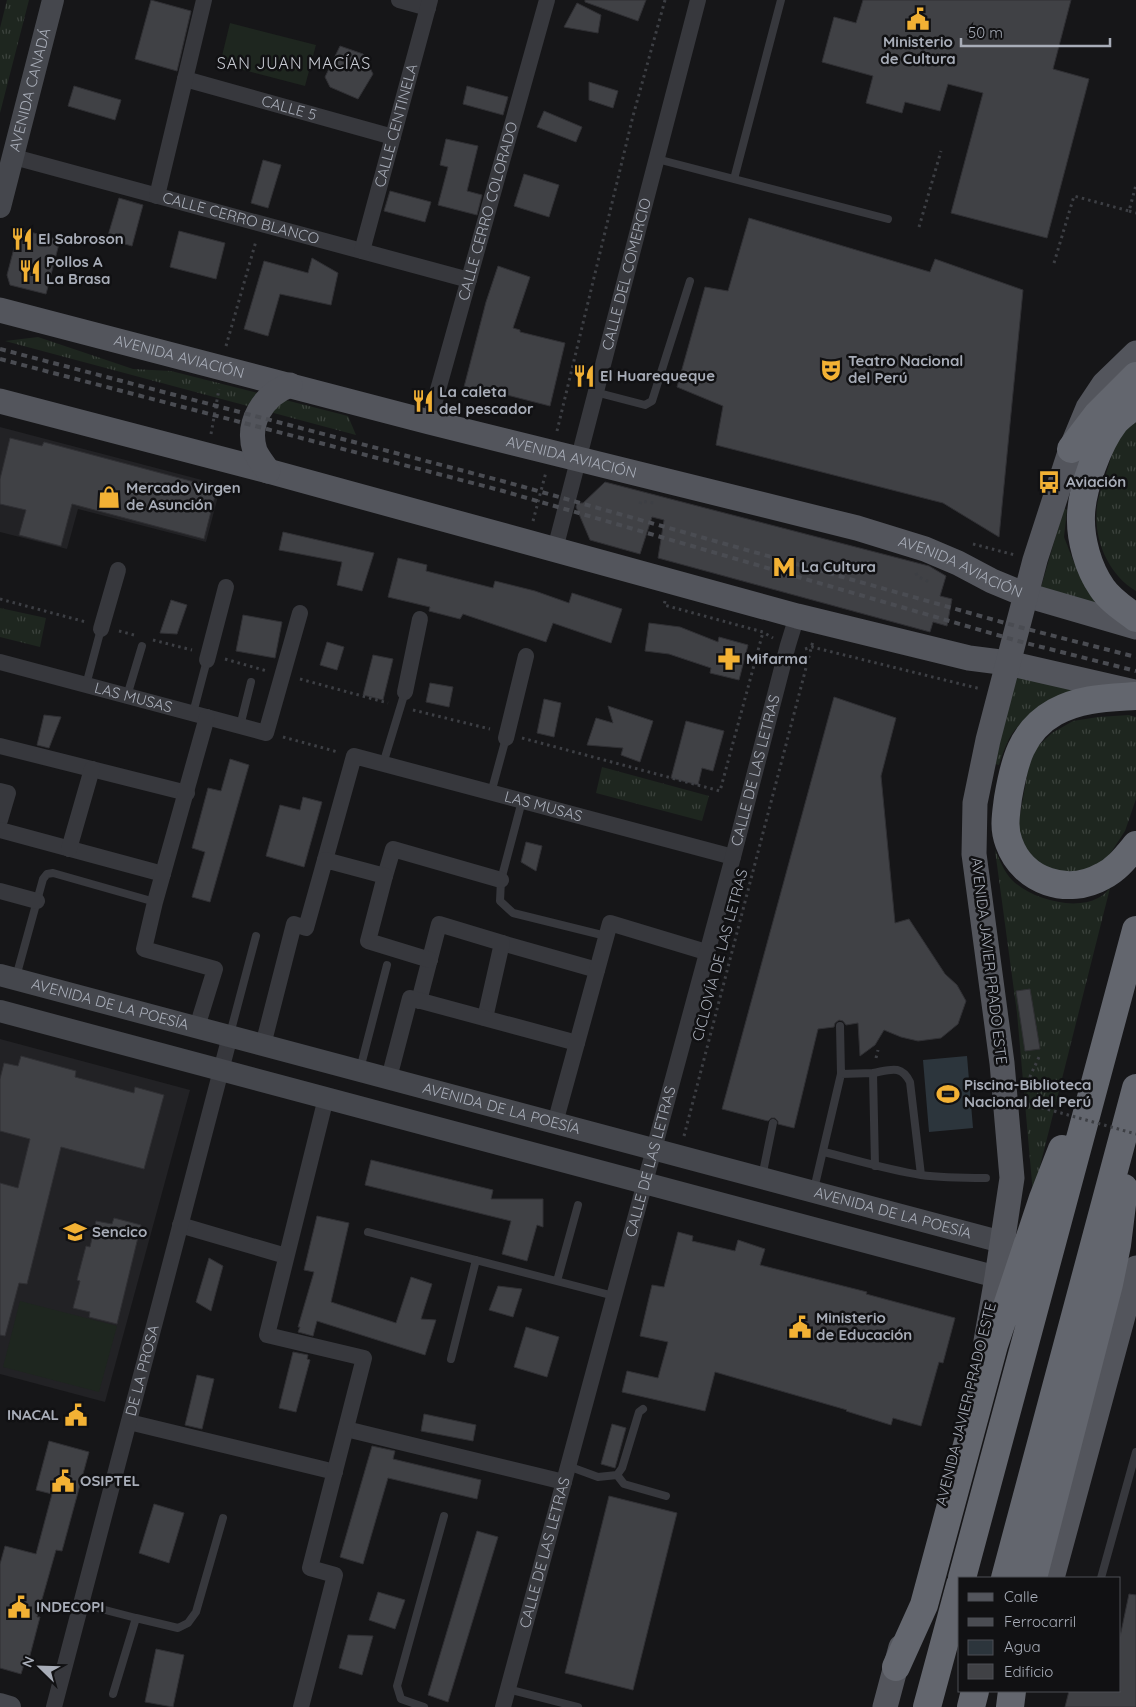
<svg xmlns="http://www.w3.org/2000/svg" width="1136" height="1707" font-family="Quicksand,sans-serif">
<defs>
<pattern id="grass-tufts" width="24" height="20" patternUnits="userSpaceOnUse" patternTransform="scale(1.25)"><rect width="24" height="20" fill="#1e261f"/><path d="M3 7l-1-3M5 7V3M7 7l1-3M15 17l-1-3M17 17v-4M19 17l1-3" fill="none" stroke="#3c433d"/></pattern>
</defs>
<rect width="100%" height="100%" fill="#161618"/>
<path fill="#222225" d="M0,427L221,485L206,542L78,509L67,549L0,532Z
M0,1039L190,1090L105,1402L0,1374Z"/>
<path fill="url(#grass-tufts)" d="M7,0H29L0,113V28Z
M38,337L133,369L171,371L348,416L356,435L5,341Z
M1136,422V591C1106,573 1091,534 1098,500C1100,491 1103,483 1106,474C1110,461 1114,446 1121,434C1124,429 1131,426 1136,422Z
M1064,508L1067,510L1064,537L1073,560L1100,605L1041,587Z
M0,608L46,618L40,647L0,637Z
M1015,675L1081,688C1053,701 1021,713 1007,743C1004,750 1001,758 999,765L995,764Z
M1129,715L1136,717V799L1125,831L1108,857L1087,872L1065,873L1040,866L1022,843L1018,826L1028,770L1036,748L1052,733L1073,721L1098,717Z
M602,767L709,796L702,821L596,793Z
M995,850C1000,860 1004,872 1012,880C1031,899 1074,911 1098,898C1103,896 1107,891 1110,888L1033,1194L1017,1013Z"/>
<path fill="#1e261f" d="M230,23L316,45L305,86L220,64Z
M20,1301L117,1326L99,1392L3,1367Z"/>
<path fill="#2c353c" d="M967,1056L973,1128L929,1132L923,1060Z"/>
<path fill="#404145" stroke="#303034" d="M151,0L191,11L177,71L135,59Z
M585,0H646L638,21L585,2Z
M863,0H1071L1053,69L1089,79L1047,238L951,213L983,93L948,84L940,111L905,102L902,113L866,103L873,76L822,62L834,17L856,23Z
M577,3L601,15L598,33L564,27Z
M340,46L363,54L373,74L358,99L330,87L325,77Z
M589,82L618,91L613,108L589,100Z
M74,86L121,100L115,120L68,106Z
M467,86L508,97L503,115L463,104Z
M544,111L582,127L576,142L537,127Z
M446,139L478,146L467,191L482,195L477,215L438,205L448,167L440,165Z
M263,160L281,165L268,208L251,203Z
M524,174L559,185L549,217L514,206Z
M390,191L431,202L425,222L384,211Z
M119,198L143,205L132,246L107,239Z
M749,218L930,272L935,259L1023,290L999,537L943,503L716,445L723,406L677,387L705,287L728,291Z
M19,229L60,240L46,294L10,285L7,275Z
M179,231L225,243L216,279L170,267Z
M312,258L338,273L331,305L280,294L268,336L244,329L264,261L308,273Z
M498,266L530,277L513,328L520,330V332L565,343L550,406L499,393L498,396L464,387L486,302Z
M10,438L42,446L44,442L217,488L204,539L72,504L61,546L19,535L26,510L0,504V479Z
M605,482L929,566L946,576L940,596L952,599L947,626L933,622L930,632L658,558L664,520L652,517L640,554L590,540L576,507L577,503H583Z
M283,532L374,553L362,591L337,585L342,562L279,550Z
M398,558L427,565L426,571L493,588L495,581L535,591L569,603L572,593L622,609L611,643L553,623L546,642L463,614L460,619L429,611L430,607L388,597Z
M171,600L187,605L177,634L160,633Z
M243,615L282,622L275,658L236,651Z
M649,623L680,627L718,642L719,637L748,645L739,680L710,673L711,668L669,654L645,651Z
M327,642L344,647L337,670L320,665Z
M373,655L393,659L383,700L363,695Z
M430,683L453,687L449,707L426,702Z
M834,697L896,718L881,776L895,923L909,919L945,974L957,985L966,1001L958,1024L941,1038L918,1041L901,1037L884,1030L875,1045L860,1056L858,1023L846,1025L843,1021L839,1020L835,1023L834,1027L818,1029L794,1128L778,1124V1121L775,1118H771L768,1121L722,1109Z
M544,699L561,703L554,737L537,733Z
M608,706L653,721L640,762L621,755L623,748L587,745L596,718L613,723Z
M44,715L61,717L49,748L37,745Z
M686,721L724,731L713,771L702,768L698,785L671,778Z
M230,759L249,765L210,902L192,897L205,852L192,848L208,788L221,791Z
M303,797L322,802L304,867L266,856L280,805L300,810Z
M526,842L542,846L536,871L521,862Z
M1030,989L1040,1049L1025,1051L1016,991Z
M21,1056L76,1071L75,1077L134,1093L135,1087L164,1095L144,1169L61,1147L27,1284L19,1283L5,1336L0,1335V1183L18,1188L30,1139L0,1131V1079L4,1063L18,1066Z
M371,1160L493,1190L491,1199H543V1227L537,1225L527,1261L502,1254L511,1221L365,1185Z
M317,1216L349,1223L331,1302L396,1323L411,1277L432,1284L421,1319L436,1320L425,1355L317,1321L313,1336L298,1332L300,1327H298L314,1272L304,1270Z
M114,1218L141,1225L117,1324L89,1317L90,1312L73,1308L80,1281L77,1280L86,1246L90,1247L96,1221L112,1224Z
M678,1232L693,1236L692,1241L735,1251L738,1240L765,1249L760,1265L867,1292L866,1294L955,1318L943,1363L939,1362L921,1426L893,1418L891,1425L846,1411L847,1410L715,1372L705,1411L622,1392L627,1371L658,1378L668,1342L640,1336L652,1285L664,1287Z
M209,1258L223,1266L211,1311L196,1302Z
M498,1286L522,1289L513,1317L489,1310Z
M526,1327L559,1337L547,1377L514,1367Z
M293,1352L308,1355L307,1359L310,1360L296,1412L279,1408Z
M197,1375L214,1379L202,1429L185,1425Z
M424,1414L476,1425L473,1441L421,1431Z
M612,1424L626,1428L615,1468L601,1464Z
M49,1441L89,1452L62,1551L56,1550L37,1617H40L34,1640L29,1659L26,1658L21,1674L0,1668V1564L5,1546L36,1554L52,1494L36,1490Z
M372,1446L395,1451L393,1459L481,1480L477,1499L388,1478L363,1564L340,1557Z
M609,1496L677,1513L633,1690L565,1673Z
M154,1504L184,1513L169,1563L139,1553Z
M477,1531L498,1537L448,1702L428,1695Z
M378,1592L405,1600L395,1629L369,1620Z
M1129,1594L1136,1595V1707H1065L1069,1691H1120V1637Z
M348,1635L373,1636L362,1675L339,1668Z
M156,1649L184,1655L173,1707L145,1702Z"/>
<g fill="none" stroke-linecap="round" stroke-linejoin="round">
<path stroke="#3d3f44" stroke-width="3" stroke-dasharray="2.5 4" stroke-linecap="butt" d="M1129,211L1136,213
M919,227L941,151
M1054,263L1074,196L1129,211L1136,185
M226,346L256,241
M557,431L633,116L665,0
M211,434L219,389
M640,504L641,501L654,503
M533,521L546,472
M973,544L1015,555
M916,573L917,576L931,583
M0,599L86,622
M665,601L664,605L763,632L773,638
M119,631L134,635
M153,640L192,650
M805,649L812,647L981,689
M225,659L267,671
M300,679L388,703
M413,710L490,729
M283,737L338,752
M522,738L720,791L763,632
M876,1058L878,1050
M1027,1083L1039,1057
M684,1136L813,641"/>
<path stroke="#37383d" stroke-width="8" d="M657,159L888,219
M734,179L781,0
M595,392L645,405L652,401L690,281
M86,685L101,629
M127,696L142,646
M193,713L207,660
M240,726L251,682
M383,764L405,692
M491,793L506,738
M522,801L501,880L500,901L513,913L606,936
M16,977L43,879L47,874L53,873L155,902
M840,1026L841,1074
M230,1034L256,936
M360,1069L387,965
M873,1073C890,1070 901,1064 910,1082L921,1175
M824,1152C856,1160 888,1170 921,1175C942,1178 964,1178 986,1178
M762,1177L773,1123
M814,1189L841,1074L873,1073L875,1166
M368,1232L614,1296
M557,1281L578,1205
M451,1359L476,1260
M568,1466L598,1477L617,1475L622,1468L639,1412L643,1409
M617,1475L624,1484L666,1496
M1101,1578L1136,1452
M82,1604L136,1618
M508,1689L578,1707
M113,1694L136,1618L178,1628L188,1623L196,1612L223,1518
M424,1707L401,1699L397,1686L444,1516"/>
<g stroke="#37383d" stroke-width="16">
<path d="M399,0L428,8"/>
<path id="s1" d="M185,79L393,137"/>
<path id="s2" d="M14,157L469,280"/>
<path d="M157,196L204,0"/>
<path id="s3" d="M362,251L430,0"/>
<path id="s4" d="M429,422L547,0"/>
<path id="s5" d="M555,549L698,0"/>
<path d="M101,629L118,570"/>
<path d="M207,660L226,587"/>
<path id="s6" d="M0,662L266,733L300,613"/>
<path d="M405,692L420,619"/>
<path d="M506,738L526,656"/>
<path d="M0,746L187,793"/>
<path d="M0,791L8,793L0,820"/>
<path d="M0,830L163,874"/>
<path d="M69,849L92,769"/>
<path id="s7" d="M325,860L354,756L733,857"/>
<path d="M385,876L393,849L501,880"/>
<path d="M0,891L37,901"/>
<path d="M502,943L597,970"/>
<path d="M419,1001L439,924L502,943L485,1018"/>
<path d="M197,1027L215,969L144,949L155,902L207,717"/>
<path d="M263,1045L294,924L306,928L325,860L385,876L368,941L430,960"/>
<path d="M389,1078L410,998L577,1043"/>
<path d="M555,1123L610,923L706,952"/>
<path d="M180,1225L286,1256"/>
<path d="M129,1422L335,1472"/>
<path d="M346,1429L564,1482"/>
<path id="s8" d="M54,1707L230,1036"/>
<path d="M301,1707L335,1575L310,1568L364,1358L267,1335L326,1098"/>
<path id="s9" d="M503,1707L733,857L788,645L797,616"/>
</g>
<g stroke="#45474d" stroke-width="22">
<path id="s10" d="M0,207L53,0"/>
<path id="s11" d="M0,975L1002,1242"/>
<path d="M0,1011L997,1277"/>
<path d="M0,1704L10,1707"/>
</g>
<g stroke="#53555c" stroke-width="25">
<path id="s12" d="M0,310L429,422L857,528L925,549L958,563L992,581L1026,595L1136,627"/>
<path d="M0,401L268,471L797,616L969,658L1008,663L1135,692"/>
<path d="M268,471C264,465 258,458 255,451C246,423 263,395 290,385"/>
<path d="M986,1341L997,1277L1012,1178L1002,1063L974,854L975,803L988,740L1035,560L1071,449L1088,408L1104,384L1136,353"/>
<path d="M1052,1578L1136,1268"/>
<path d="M885,1707L901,1647"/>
</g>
<path stroke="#63666e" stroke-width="28" d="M1136,405C1129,410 1121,415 1115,422C1098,444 1082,488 1081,515C1080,539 1088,568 1102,588C1110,600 1124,609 1136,618
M1071,449L1097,415L1136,376
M1136,696C1107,698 1081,698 1055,712C1021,731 1014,763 1008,798C1006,814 1003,828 1009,843C1023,882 1068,896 1103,876C1117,869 1126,857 1136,845
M962,1578L1136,930
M1005,1578L1136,1088
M1033,1578L1109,1284L1117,1245L1124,1188
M896,1667L924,1605L994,1345L1043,1198L1062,1149
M927,1707L960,1585
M971,1707L975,1691
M1010,1707L1012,1691"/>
<path stroke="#4a4c52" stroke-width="4" stroke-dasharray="6 5" stroke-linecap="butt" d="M0,349L506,482L1023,628L1136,657
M0,359L503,491L1018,641L1136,671"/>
<path stroke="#3d3f44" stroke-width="3" stroke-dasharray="2.5 4" stroke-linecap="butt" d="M1029,1104L1136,1134"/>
</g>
<defs>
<symbol id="civic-bare" viewBox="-9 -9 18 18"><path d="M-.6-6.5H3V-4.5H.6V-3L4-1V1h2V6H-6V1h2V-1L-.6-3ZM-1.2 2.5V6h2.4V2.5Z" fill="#f2b134" stroke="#111113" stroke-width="2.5" paint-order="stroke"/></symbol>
<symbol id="restaurant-bare" viewBox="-9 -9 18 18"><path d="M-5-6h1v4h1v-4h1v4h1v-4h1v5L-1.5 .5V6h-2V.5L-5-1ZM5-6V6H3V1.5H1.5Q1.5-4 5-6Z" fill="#f2b134" stroke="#111113" stroke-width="2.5" paint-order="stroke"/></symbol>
<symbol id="theatre-bare" viewBox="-9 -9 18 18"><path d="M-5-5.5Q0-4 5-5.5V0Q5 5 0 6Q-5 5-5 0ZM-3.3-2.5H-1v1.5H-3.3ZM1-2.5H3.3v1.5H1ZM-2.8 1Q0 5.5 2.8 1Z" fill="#f2b134" stroke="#111113" stroke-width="2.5" paint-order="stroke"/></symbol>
<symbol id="bus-bare" viewBox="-9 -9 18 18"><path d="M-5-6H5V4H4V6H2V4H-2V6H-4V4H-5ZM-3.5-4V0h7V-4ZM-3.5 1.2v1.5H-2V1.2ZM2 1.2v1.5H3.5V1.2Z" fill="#f2b134" stroke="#111113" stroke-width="2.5" paint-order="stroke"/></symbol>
<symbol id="shop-bare" viewBox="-9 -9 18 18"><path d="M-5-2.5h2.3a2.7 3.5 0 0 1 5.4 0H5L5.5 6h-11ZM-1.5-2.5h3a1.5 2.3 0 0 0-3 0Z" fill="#f2b134" stroke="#111113" stroke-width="2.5" paint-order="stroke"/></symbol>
<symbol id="metro-bare" viewBox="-9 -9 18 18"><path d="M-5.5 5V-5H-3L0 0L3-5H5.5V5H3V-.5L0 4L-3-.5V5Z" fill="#f2b134" stroke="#111113" stroke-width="2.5" paint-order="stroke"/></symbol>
<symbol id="pharmacy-bare" viewBox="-9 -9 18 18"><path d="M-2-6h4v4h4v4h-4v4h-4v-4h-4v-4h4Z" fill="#f2b134" stroke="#111113" stroke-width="2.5" paint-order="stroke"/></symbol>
<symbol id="stadium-bare" viewBox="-9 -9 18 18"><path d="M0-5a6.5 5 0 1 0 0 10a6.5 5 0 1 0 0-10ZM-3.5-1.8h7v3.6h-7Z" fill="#f2b134" stroke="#111113" stroke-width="2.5" paint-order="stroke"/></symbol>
<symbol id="university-bare" viewBox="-9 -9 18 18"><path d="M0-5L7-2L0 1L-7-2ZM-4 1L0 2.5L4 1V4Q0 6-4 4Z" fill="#f2b134" stroke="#111113" stroke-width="2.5" paint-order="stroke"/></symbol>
</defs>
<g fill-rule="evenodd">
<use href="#civic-bare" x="902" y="3" width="32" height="32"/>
<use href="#restaurant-bare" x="6" y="223" width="32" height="32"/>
<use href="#restaurant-bare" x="14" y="255" width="32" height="32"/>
<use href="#theatre-bare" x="815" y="354" width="32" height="32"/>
<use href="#restaurant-bare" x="568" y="360" width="32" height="32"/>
<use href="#restaurant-bare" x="407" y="385" width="32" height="32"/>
<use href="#bus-bare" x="1033" y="466" width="32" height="32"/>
<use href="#shop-bare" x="93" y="481" width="32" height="32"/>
<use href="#metro-bare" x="768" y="551" width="32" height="32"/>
<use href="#pharmacy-bare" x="713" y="643" width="32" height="32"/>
<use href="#stadium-bare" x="932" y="1078" width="32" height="32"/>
<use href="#university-bare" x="59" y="1216" width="32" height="32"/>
<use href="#civic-bare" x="784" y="1311" width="32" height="32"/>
<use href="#civic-bare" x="60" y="1399" width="32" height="32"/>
<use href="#civic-bare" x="47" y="1465" width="32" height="32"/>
<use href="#civic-bare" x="3" y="1591" width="32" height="32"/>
</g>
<g text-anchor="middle" stroke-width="5" stroke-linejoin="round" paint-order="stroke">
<g font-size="15" font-weight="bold" fill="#a8adb8" stroke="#111113" text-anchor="start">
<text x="918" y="47" text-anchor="middle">Ministerio<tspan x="918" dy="17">de Cultura</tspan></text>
<text x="38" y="244">El Sabroson</text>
<text x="46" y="267">Pollos A<tspan x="46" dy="17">La Brasa</tspan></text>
<text x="848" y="366">Teatro Nacional<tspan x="848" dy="17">del Perú</tspan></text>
<text x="600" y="381">El Huarequeque</text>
<text x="439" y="397">La caleta<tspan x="439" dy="17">del pescador</tspan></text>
<text x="1066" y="487">Aviación</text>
<text x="126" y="493">Mercado Virgen<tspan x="126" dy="17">de Asunción</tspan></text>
<text x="801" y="572">La Cultura</text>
<text x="746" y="664">Mifarma</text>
<text x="964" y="1090">Piscina-Biblioteca<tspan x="964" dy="17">Nacional del Perú</tspan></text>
<text x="92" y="1237">Sencico</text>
<text x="816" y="1323">Ministerio<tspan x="816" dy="17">de Educación</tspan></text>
<text x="59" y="1420" text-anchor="end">INACAL</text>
<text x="80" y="1486">OSIPTEL</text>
<text x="36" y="1612">INDECOPI</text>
</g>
<g font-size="15" fill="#a8adb8" stroke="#111113">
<text dy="5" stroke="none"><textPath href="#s10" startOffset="121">AVENIDA CANADÁ</textPath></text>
<text dy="5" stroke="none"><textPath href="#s1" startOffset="108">CALLE 5</textPath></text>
<text dy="5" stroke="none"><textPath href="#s3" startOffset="130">CALLE CENTINELA</textPath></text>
<text dy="5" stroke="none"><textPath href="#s4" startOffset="219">CALLE CERRO COLORADO</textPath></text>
<text dy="5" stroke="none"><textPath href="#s2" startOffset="235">CALLE CERRO BLANCO</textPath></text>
<text dy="5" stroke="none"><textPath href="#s5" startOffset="284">CALLE DEL COMERCIO</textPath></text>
<text dy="5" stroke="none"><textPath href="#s12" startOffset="185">AVENIDA AVIACIÓN</textPath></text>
<text dy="5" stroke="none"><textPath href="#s12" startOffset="590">AVENIDA AVIACIÓN</textPath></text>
<text dy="5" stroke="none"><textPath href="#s12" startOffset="995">AVENIDA AVIACIÓN</textPath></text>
<text dy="5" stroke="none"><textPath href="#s6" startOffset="138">LAS MUSAS</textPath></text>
<text dy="5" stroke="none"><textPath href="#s9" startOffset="970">CALLE DE LAS LETRAS</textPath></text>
<text dy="5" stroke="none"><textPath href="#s7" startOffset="304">LAS MUSAS</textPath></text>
<text transform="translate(720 955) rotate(-75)" y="5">CICLOVÍA DE LAS LETRAS</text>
<text transform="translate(989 961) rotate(83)" y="5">AVENIDA JAVIER PRADO ESTE</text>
<text dy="5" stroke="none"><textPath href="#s11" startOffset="114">AVENIDA DE LA POESÍA</textPath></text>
<text dy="5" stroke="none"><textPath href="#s11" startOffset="519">AVENIDA DE LA POESÍA</textPath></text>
<text dy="5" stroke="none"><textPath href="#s9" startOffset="565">CALLE DE LAS LETRAS</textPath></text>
<text dy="5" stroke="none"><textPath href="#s11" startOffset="924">AVENIDA DE LA POESÍA</textPath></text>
<text dy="5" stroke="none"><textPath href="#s8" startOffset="348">DE LA PROSA</textPath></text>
<text transform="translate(966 1404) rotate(-76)" y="5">AVENIDA JAVIER PRADO ESTE</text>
<text dy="5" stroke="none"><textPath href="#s9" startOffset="160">CALLE DE LAS LETRAS</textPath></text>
</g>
<g font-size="16" letter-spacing="1" fill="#c9ccd4" stroke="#111113">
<text x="294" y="69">SAN JUAN MACÍAS</text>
</g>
</g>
<rect x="958" y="1577" width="162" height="115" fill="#111113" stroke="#4d4f55"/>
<rect x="968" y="1593" width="25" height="8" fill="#53555c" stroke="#4d4f55"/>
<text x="1004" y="1602" font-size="15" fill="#a8adb8">Calle</text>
<rect x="968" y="1618" width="25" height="8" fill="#4a4c52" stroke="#4d4f55"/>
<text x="1004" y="1627" font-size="15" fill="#a8adb8">Ferrocarril</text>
<rect x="968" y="1640" width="25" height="15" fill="#2c353c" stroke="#4d4f55"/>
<text x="1004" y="1652" font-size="15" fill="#a8adb8">Agua</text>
<rect x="968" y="1664" width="25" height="15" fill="#404145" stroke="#4d4f55"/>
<text x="1004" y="1677" font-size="15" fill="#a8adb8">Edificio</text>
<g transform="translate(40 1667) rotate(293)" stroke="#111113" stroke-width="4" paint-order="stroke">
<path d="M0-4L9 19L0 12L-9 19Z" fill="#a8adb8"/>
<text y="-8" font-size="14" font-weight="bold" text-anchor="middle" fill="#a8adb8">N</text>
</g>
<path d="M961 38v8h149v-8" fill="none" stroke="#a8adb8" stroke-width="2.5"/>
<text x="968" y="38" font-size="15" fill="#a8adb8" stroke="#111113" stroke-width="4" paint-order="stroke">50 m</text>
</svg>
